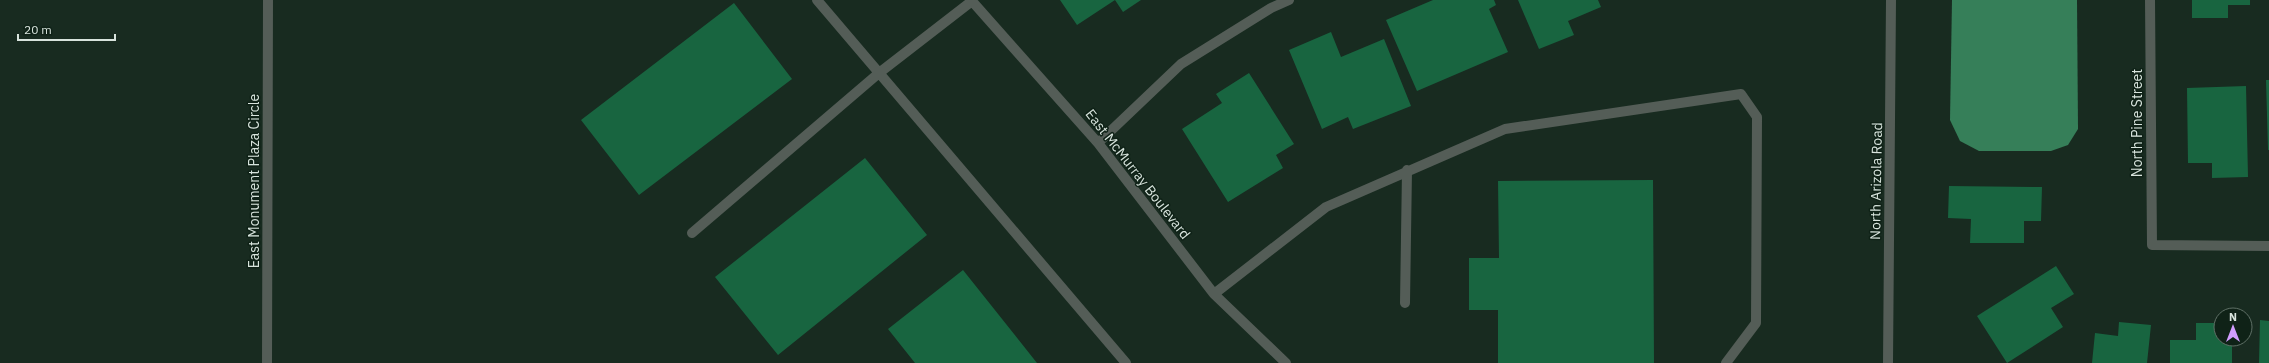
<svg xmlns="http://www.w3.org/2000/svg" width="2269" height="363" font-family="'IBM Plex Sans',sans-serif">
<rect width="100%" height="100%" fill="#182b20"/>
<path fill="#367f59" d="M1952,0H2077L2078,129L2068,145L2051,151H1979L1960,141L1950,120Z"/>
<path fill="#186540" d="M1060,0H1141L1123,12L1115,0L1077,25Z
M1433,0H1494L1496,5L1489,9L1508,52L1417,91L1386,20Z
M1518,0H1598L1601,7L1568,21L1574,35L1539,49Z
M2192,0H2250V5H2228V18H2192Z
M734,3L792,79L639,195L581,120Z
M1331,32L1341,57L1384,39L1411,106L1353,129L1348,117L1322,129L1289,50Z
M1249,73L1294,144L1276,155L1283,168L1228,202L1182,129L1222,103L1216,94Z
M2266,80H2269V150H2268Z
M2246,86L2248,177L2212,178V163H2188L2187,88Z
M865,158L927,235L778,355L715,277Z
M1653,180L1654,363H1498V310H1469V258H1499L1498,181Z
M1949,186L2042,187L2041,221H2024V243H1970L1971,219L1948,218Z
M2056,266L2074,294L2051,308L2063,327L2007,363L1977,316Z
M963,270L1037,363H915L888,329Z
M2260,320L2269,321V363H2259Z
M2119,322L2151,325L2147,363H2092L2095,333L2118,336Z
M2196,323H2221V339H2232V363H2170V340H2196Z"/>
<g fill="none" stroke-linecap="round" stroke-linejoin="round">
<path stroke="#545d57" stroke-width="10" d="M817,0L1126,363
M971,0L1098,143L1214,294L1286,363
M2150,0L2152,245L2269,246
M1098,143L1181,64L1271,8L1289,0
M692,233L879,73L972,1
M1214,294L1326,207L1505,129L1741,94L1757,117L1756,323L1726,363
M1405,303L1407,170
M267,363L268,0
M1888,363L1891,0"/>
</g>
<g text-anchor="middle" stroke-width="3" stroke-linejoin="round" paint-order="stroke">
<g font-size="14" fill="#d8e4dd" stroke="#0f2217">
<text transform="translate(2137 123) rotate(-90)" y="5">North Pine Street</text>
<text transform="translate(1138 174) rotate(52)" y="5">East McMurray Boulevard</text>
<text transform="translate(254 181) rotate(-90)" y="5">East Monument Plaza Circle</text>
<text transform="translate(1876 181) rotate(-89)" y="5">North Arizola Road</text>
</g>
</g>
<g transform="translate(2233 327)"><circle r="19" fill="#0f2217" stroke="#5f7066"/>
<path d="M0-3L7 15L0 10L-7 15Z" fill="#d19dfe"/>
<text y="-6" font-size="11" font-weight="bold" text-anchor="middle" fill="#d8e4dd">N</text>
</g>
<path d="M18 34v6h97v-6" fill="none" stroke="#d8e4dd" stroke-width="2"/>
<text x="24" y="34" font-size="12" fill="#d8e4dd" stroke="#0f2217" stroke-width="3" paint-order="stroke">20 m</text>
</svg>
